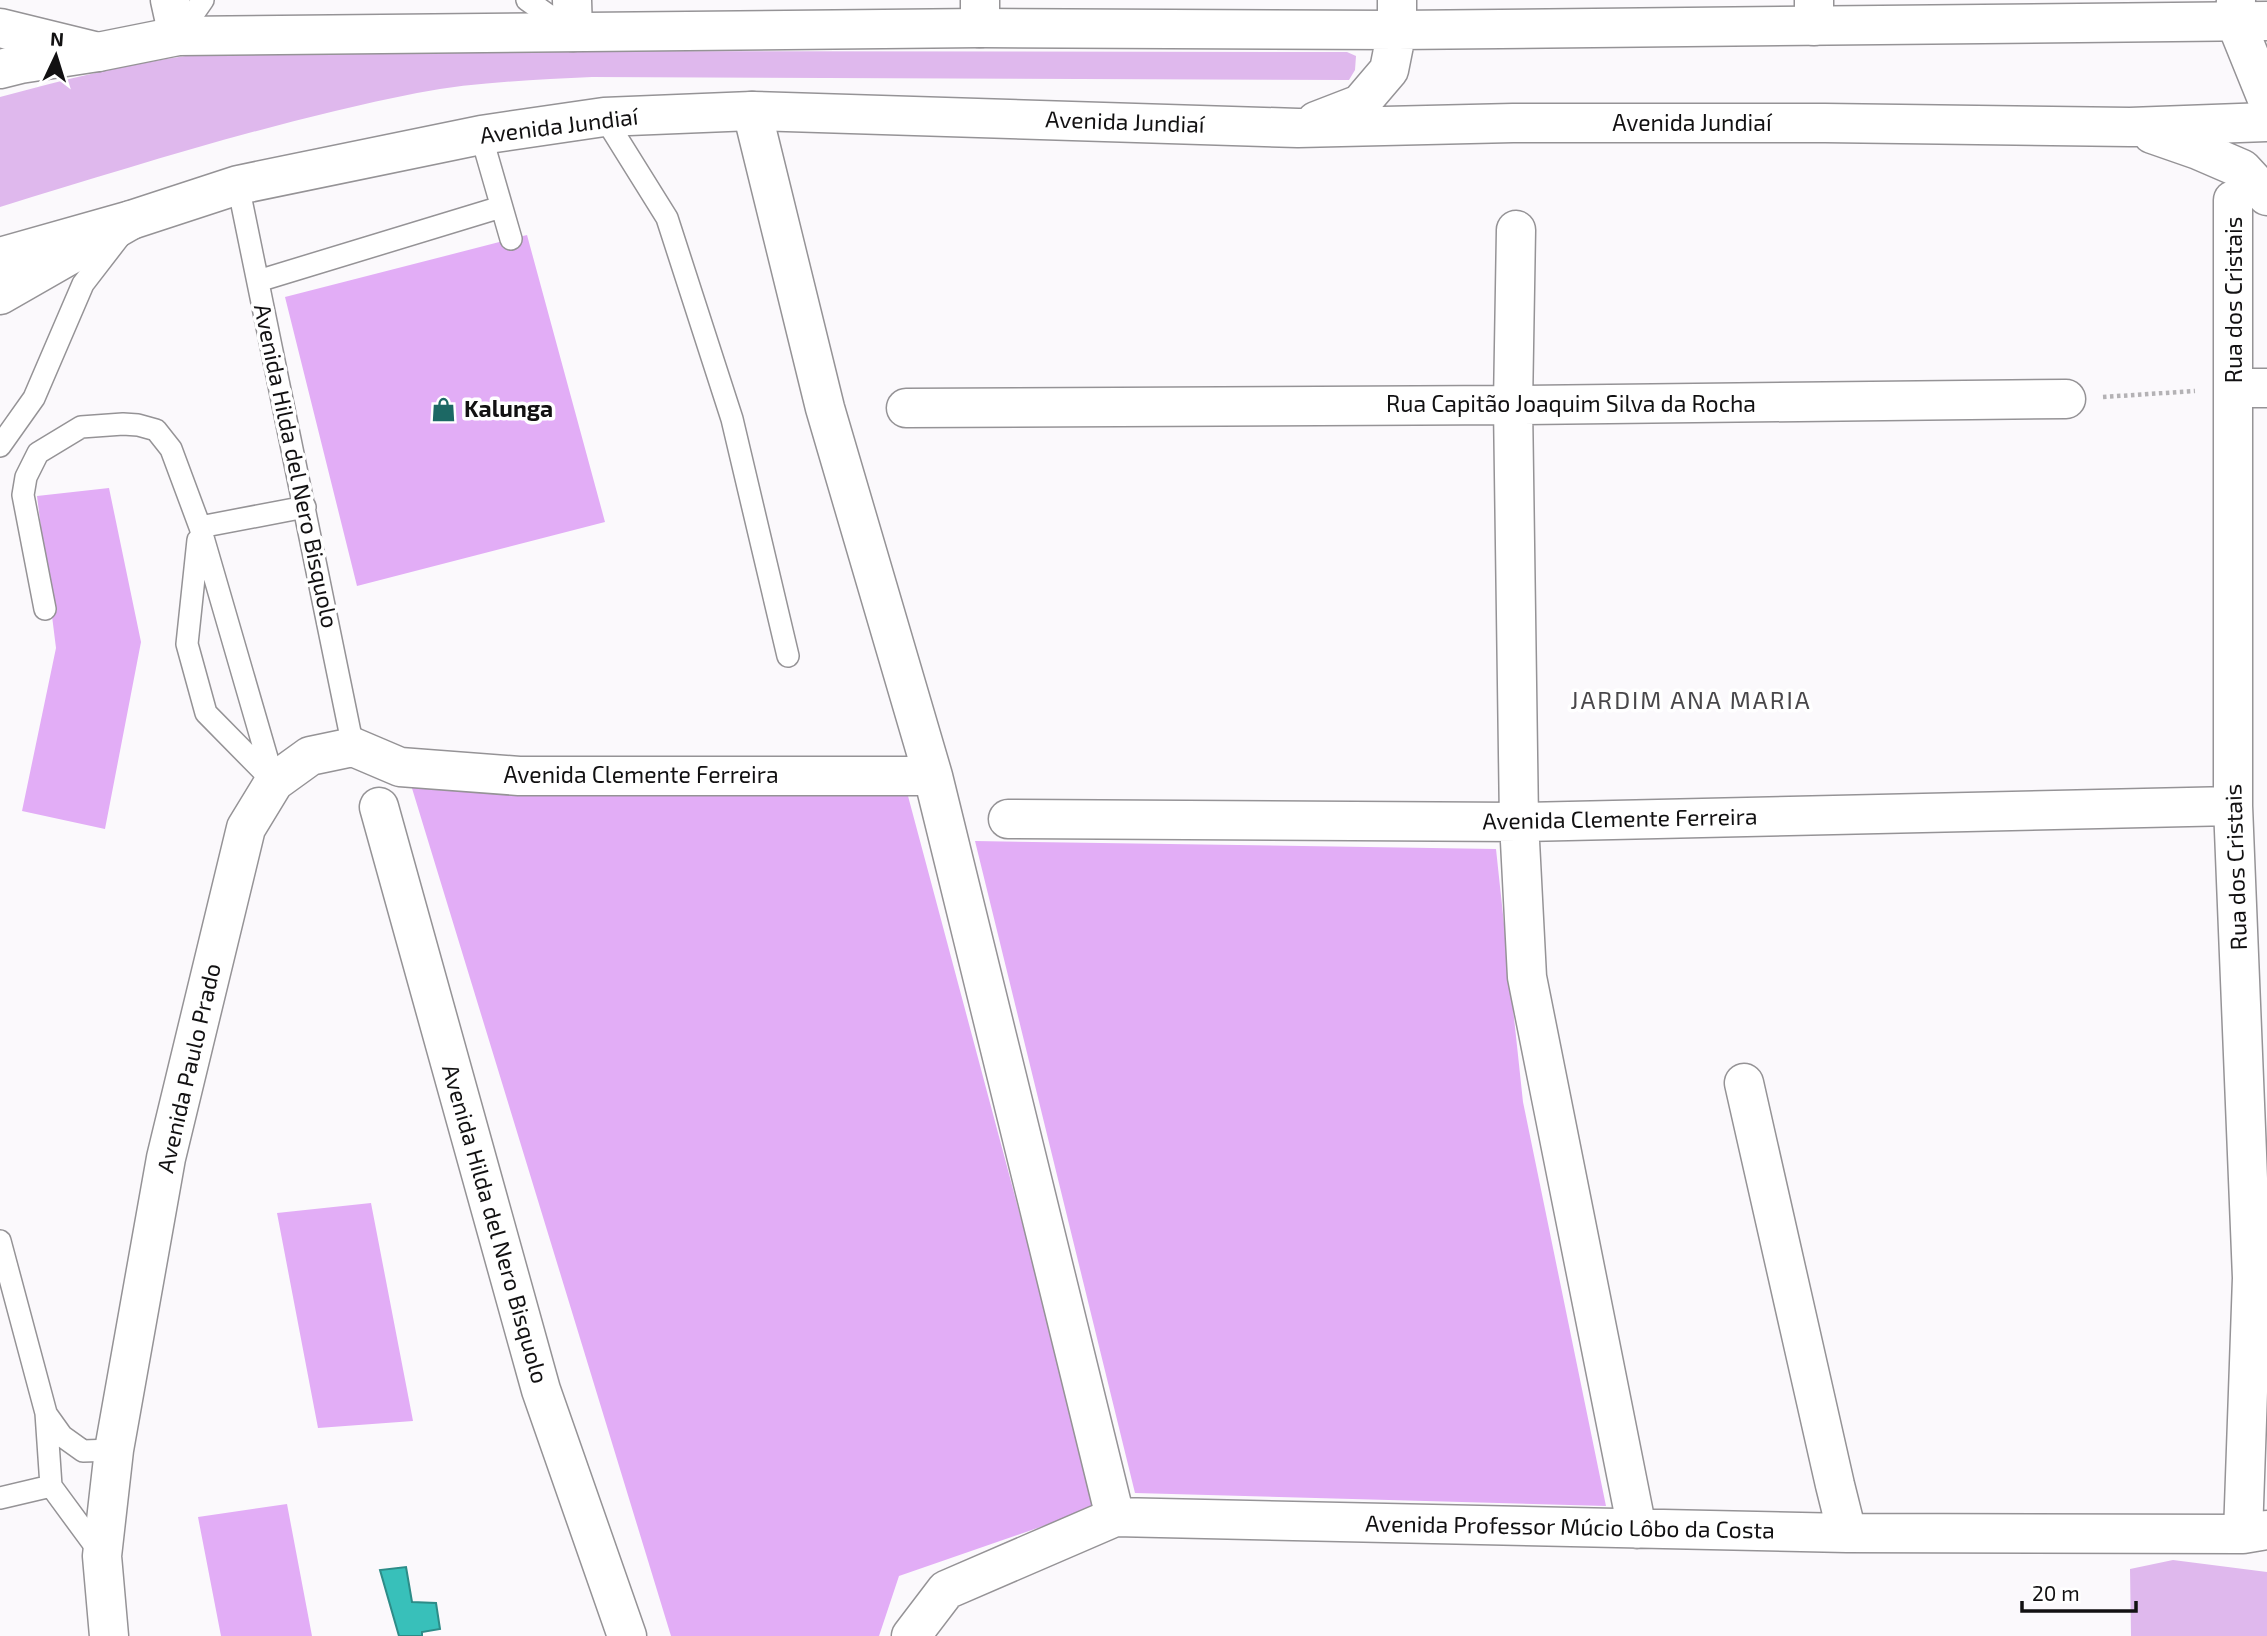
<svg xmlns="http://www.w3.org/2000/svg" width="2267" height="1636" font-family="'Exo 2',sans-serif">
<rect width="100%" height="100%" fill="#fbf9fc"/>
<path fill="#dfb8ed" d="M608,51L1347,52L1356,56L1355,70L1349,80L592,77C534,80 474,82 417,93C275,121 138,165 0,207V97C63,80 127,64 192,55Z
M2173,1560L2267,1572V1636H2131L2130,1569Z"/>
<path fill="#38c0ba" stroke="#2d8c88" stroke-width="2" d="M406,1567L412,1602L436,1603L440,1629L422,1632V1636H399L380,1570Z"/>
<path fill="#e2adf6" d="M527,235L605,522L357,586L285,297Z
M109,488L141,642L105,829L22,811L56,648L37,496Z
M411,785L908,796L1098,1507L899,1576L879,1636H671Z
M975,841L1496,849L1523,1102L1606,1506L1135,1493Z
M371,1203L413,1421L318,1428L277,1213Z
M287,1504L312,1636H221L198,1517Z"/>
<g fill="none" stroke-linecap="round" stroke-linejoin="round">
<defs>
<path id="lane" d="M527,0L568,29
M178,36L203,0
M604,117L667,218L732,419L788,656
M481,135L511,239
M238,185L353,747
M258,281L501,207
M0,446L34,398L83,284L120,236
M200,527L305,507
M198,540L187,644L206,713L271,779
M45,609L23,495L26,477L38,453L81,427L123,424L138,425L156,430L171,449L200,527L274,782
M0,1241L46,1413L51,1486L101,1554
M47,1415L62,1436L83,1451L114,1450
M0,1498L51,1486"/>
<path id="street" d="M170,0L178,36
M572,0L573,32
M980,0V28
M1814,26V0
M1397,30V0
M752,111L825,408L933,776L1115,1517
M2233,200V806L2252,1278L2243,1534
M1516,230L1513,405L1519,822L1527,977L1637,1529
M2235,388H2267
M906,408L1513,405L2066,399
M379,807L541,1390L627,1636
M1008,819L1519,822L2233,806
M1744,1083L1835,1485L1847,1533
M109,1636L102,1556L114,1450L166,1158L246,828L274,782L310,756L353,747L400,767L519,776H933
M911,1636L946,1590L1115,1517L1847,1533L2243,1534L2267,1530"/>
<path id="secondary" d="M2236,0L2235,20L2267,99"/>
<path id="primary" d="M0,69L20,64L98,52L178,36L980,28L1397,30L2267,21
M1316,121L1360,104L1389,70L1397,30
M2152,134L2198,150L2242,169L2267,196
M0,257L131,220L238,185L481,135L604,117L752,111L1298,128L1513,123H1825L2130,127L2267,122"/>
<path id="highway" d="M0,28L98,52
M0,295L131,220"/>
</defs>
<use href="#lane" stroke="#959396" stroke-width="24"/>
<use href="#street" stroke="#959396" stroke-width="41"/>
<use href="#secondary" stroke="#959396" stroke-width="41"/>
<use href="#primary" stroke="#959396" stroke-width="41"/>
<use href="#highway" stroke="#959396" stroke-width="41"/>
<path stroke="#b4b2b5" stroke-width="4.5" stroke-dasharray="3.5 3.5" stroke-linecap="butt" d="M2103,397L2195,391"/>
<use href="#lane" stroke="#fff" stroke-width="21"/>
<use href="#street" stroke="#fff" stroke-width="38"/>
<use href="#secondary" stroke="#fff" stroke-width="38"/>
<use href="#primary" stroke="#fff" stroke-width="38"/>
<use href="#highway" stroke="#fff" stroke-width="38"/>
</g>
<defs>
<symbol id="shop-bare" viewBox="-9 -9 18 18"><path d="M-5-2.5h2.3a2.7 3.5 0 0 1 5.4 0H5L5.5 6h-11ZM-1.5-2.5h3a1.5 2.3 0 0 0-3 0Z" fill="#1c6864" stroke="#fff" stroke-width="2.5" paint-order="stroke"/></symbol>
</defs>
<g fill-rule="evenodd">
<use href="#shop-bare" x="426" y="392" width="35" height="35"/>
</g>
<g text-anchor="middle" stroke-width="7" stroke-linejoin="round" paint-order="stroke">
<g font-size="23" fill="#121112" stroke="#fff">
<text transform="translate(1125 122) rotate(2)" y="8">Avenida Jundiaí</text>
<text x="1692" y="131">Avenida Jundiaí</text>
<text transform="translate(559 126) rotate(-7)" y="8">Avenida Jundiaí</text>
<text transform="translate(2234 300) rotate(-90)" y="8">Rua dos Cristais</text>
<text x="1571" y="412">Rua Capitão Joaquim Silva da Rocha</text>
<text transform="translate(296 466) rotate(78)" y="8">Avenida Hilda del Nero Bisquolo</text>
<text x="641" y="783">Avenida Clemente Ferreira</text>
<text transform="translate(1620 819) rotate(-1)" y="8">Avenida Clemente Ferreira</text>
<text transform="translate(2236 867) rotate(-92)" y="8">Rua dos Cristais</text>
<text transform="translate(189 1068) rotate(-77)" y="8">Avenida Paulo Prado</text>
<text transform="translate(495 1224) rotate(74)" y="8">Avenida Hilda del Nero Bisquolo</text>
<text transform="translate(1570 1527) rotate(1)" y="8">Avenida Professor Múcio Lôbo da Costa</text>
</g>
<g font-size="23" font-weight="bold" fill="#121112" stroke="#fff" text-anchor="start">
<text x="464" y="417">Kalunga</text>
</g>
<g font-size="24" letter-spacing="2" fill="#49474a" stroke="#fff">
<text x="1691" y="709">JARDIM ANA MARIA</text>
</g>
</g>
<g transform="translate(56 56) rotate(4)" stroke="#ffffff" stroke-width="5" paint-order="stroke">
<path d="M0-5L12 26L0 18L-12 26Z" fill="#121112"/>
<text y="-10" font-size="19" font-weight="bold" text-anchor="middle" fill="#121112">N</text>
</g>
<path d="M2022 1601v10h114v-10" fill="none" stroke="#121112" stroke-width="3.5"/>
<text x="2032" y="1601" font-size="21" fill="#121112" stroke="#ffffff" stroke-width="5" paint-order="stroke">20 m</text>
</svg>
